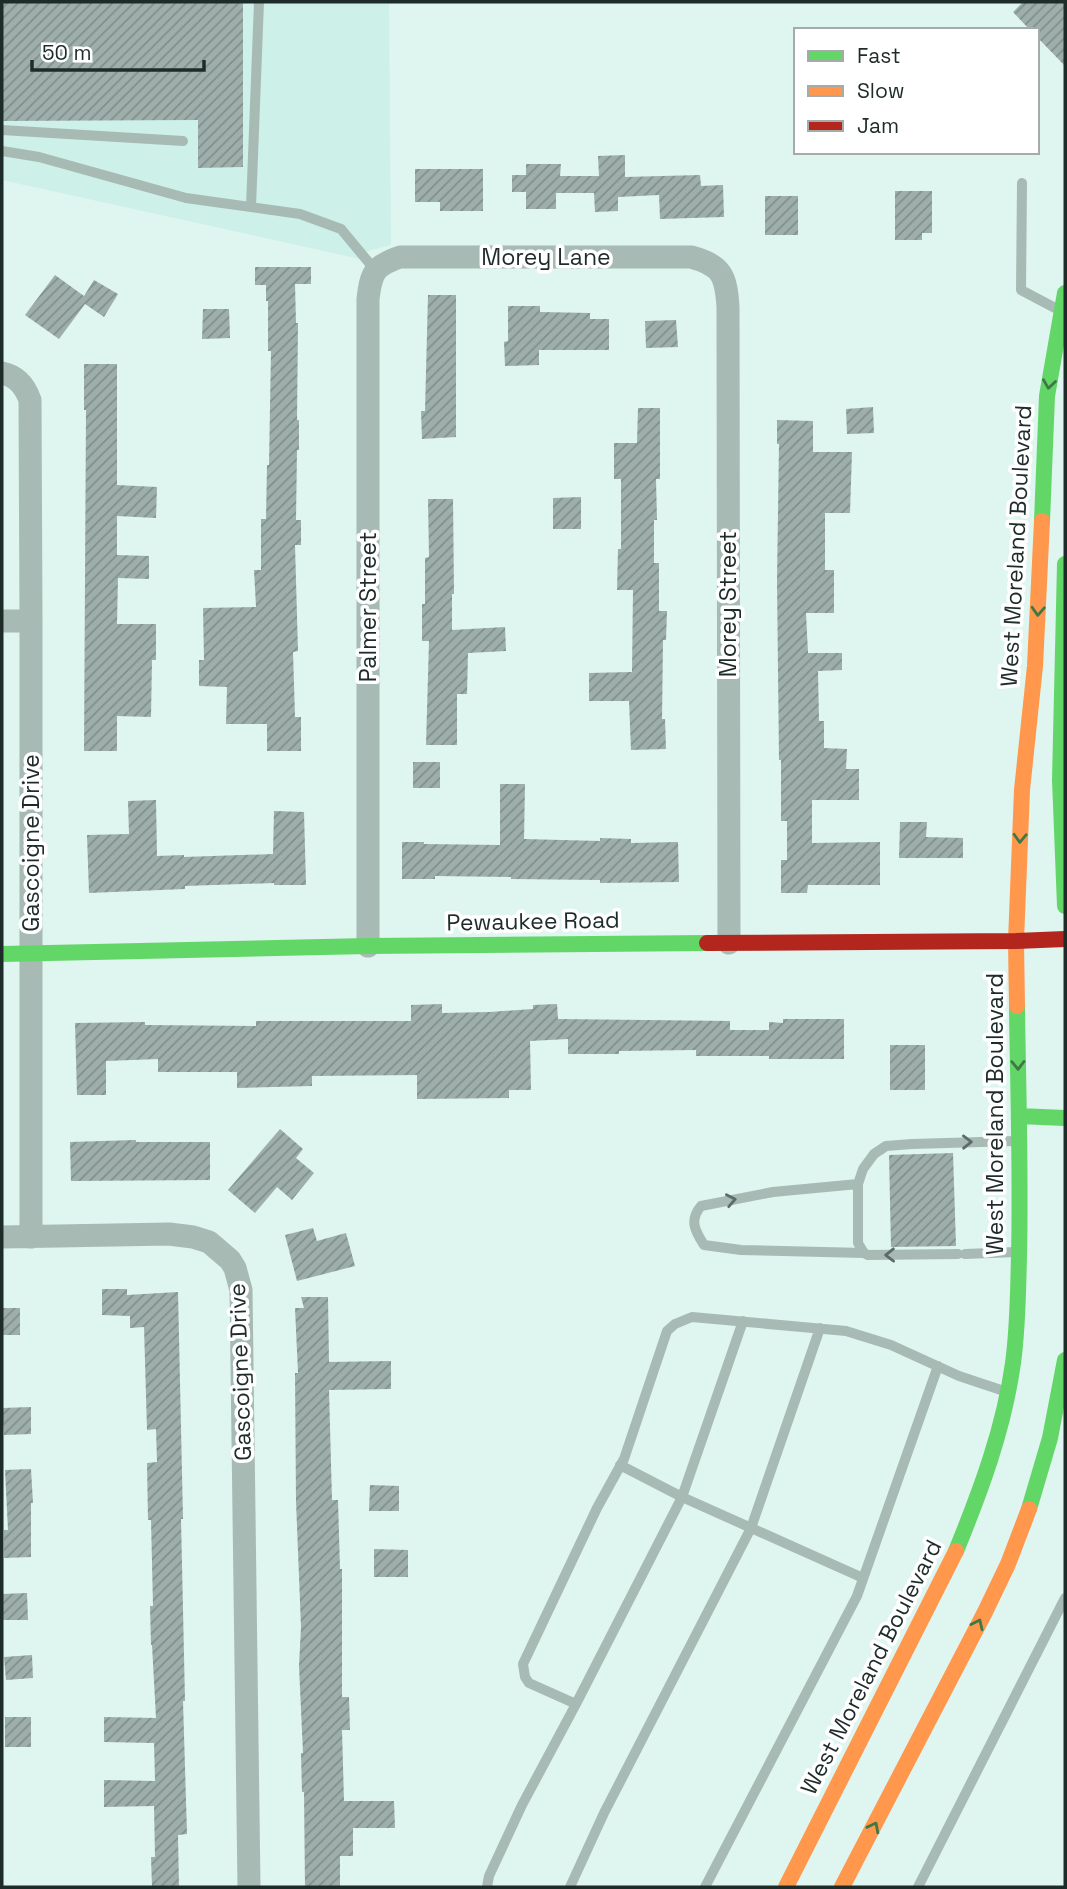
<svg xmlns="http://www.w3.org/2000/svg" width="1067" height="1889" font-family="'Space Grotesk',sans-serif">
<defs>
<pattern id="building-hatch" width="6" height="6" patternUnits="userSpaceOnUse" patternTransform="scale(1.75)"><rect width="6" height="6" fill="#9eafab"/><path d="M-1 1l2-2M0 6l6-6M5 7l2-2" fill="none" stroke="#808f8b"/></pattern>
</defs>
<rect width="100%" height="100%" fill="#dff5f0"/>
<path fill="#cdf0e8" d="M2,2H389L391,245L368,251L360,259L2,180Z"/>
<path fill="url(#building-hatch)" d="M2,2H243V167L198,168V120L2,121Z
M1023,2H1065V66L1037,37V30H1030L1013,12Z
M625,155V177L700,175L701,186L723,185L724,217L660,219L659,195L618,197V211L595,212L594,193H556V209H526V192H512V175H526V164H561L560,176H599L598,156Z
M415,169H483V211H440V202H415Z
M895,191H932V233H922V240H895Z
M765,196H798V235H765Z
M255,267H311V284H295L296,323H298L297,420H299V450H297L296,520H301V545H295L298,651L293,652L295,717H301V751H267V724H226L227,687L199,686V660H204L203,608L256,607L254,570H261V519H266L267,465H269L271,351H268V301H266V285H255Z
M55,275L84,296L94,280L118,294L104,317L85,304L59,339L25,315Z
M428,295H456V437L422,439L421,411H425Z
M508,306H540V312L590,313V319H609V350H539V365L505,366L504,342L508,341Z
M203,309H229L230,338L202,339Z
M676,320L678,347L646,348L645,321Z
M84,364H117V485L157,487L156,518L117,516V555L149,556V579L118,578L117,624H156V660H152L151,717L117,716V751H84L86,410H84Z
M873,407L874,433L847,434L846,409Z
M638,408H660V479H656L657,520H654V563H659V611H667L666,640H663L662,719H665L666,749L631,750L629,701H589V673L632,672L633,590H617L618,549H621V479H614V443H637Z
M777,420L813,421V452H852L850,513H825V570H834V613H806L808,653H842V670L818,671L819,721H824V748L847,749L846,769H859V800H812V843L880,842V885H808L807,893H781V860H787V821H781V760H779L777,581L779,444H777Z
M581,497V529H553V498Z
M428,499H453L454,594H452V630L505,627L506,651L468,653L467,694H457V745H426L429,641H422V604H425V558L429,557Z
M413,762H440V788H413Z
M500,784H525L524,839L600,841V838L631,839V843L678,842L679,882L600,883V880L511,879V877L435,876V879H402V842H424V844L500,845Z
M156,800L157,856L184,855V857L273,854L274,811L304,812L306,885H274V883L185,886V889L89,893L87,835L129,834L128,801Z
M900,822H927L926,837L963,838V858H899Z
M442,1004V1013L490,1012L533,1009V1005L557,1004L558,1019L730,1021V1030H769V1022L783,1023V1019H844V1059H769V1056H696V1050L619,1051V1054H568V1039L530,1041L531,1090H509V1098L417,1099V1075L312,1076V1086L237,1088V1072H158V1059L106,1061V1095H77L75,1023L145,1022V1025L256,1026V1021H411V1005Z
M890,1045H925V1090H890Z
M280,1129L303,1149L296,1158L314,1173L292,1200L277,1187L255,1213L228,1190Z
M136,1140V1142H210V1180L71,1181L70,1142Z
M953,1153L956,1246L891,1247L889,1155Z
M313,1228L317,1241L346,1233L355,1266L297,1281L285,1235Z
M102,1289H127V1295L178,1292L182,1473L183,1519H181L185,1701H183L187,1834L178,1835L179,1887H152L151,1857H155L154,1806L104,1807V1780L155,1781L154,1743L104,1742V1717L156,1718L152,1645H151L150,1606H153L151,1520H148L147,1463L157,1462L156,1429L147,1430L144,1327L130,1328V1316L102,1315Z
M301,1297H328L329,1362L391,1361V1389L329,1390L332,1500H338L340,1569H342V1697H349L350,1730H342L344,1801H394L395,1828H353V1856H340V1887H305L304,1792H302L301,1753H303L299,1666L301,1627L296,1501L295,1373H298L295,1308H304Z
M2,1308H20V1335H2Z
M31,1407V1434L4,1435L2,1408Z
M31,1469L33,1503H31V1557L4,1558V1530H8L5,1470Z
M370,1485L399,1486V1511H369Z
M374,1549L408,1550V1577H374Z
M27,1593L28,1620H2V1594Z
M32,1655L33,1678L6,1680L4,1657Z
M5,1717H31V1747H5Z"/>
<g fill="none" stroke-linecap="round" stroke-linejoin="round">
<path stroke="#a8bab4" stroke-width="10" d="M2,130L183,141
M2,151L39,157L186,198L300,214L341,229L375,270
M1022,183L1021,290L1057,309
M251,207L259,2
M858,1184L773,1192L701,1206C689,1220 695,1231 704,1245L741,1250L864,1253
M958,1254L868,1255L864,1253L858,1243V1184L863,1169L874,1154L886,1146L912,1144L1015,1141
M965,1254L1016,1252
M620,1465L682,1497L863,1578
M576,1704L682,1497L743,1321
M487,1887L489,1876L522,1805L576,1704L529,1683L525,1677L523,1664L597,1508L624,1459L667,1331L675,1324L692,1317L846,1331L891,1345L959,1376L1004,1391
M570,1887L604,1813L751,1528L820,1328
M705,1887L857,1596L938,1366
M918,1887L1065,1598"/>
<path stroke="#a8bab4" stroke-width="23" d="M2,373C17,376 25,386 30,400L31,621H2
M31,621V1237
M368,946V299C371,273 374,266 400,257H691C722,265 726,276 728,307L729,943
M2,1237L169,1234L193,1237L209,1242L230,1260L235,1268L241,1290L249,1887"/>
<path stroke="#63d668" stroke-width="16" d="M1042,521L1047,396L1065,293
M1065,564L1060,780L1065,906
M2,954L368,946L707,943
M1019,1116L1065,1118
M1029,1509L1050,1438L1065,1360
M956,1551C981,1490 1004,1428 1013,1363C1018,1327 1018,1292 1019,1256C1021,1173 1018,1089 1017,1006"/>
<path stroke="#ff974d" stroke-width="16" d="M1017,1006L1016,941L1022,790L1035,666L1042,521
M786,1887L956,1551
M842,1887L985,1612L1008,1564L1029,1509"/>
<path stroke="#b3261e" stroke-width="16" d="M707,943L1016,941L1065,939"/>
</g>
<defs><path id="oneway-chevron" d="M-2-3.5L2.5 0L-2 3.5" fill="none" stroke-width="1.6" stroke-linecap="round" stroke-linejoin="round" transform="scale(1.75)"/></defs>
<g stroke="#3d7845">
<use href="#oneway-chevron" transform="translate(1049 384) rotate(98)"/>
<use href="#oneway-chevron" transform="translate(1038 611) rotate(93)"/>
<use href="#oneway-chevron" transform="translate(1020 838) rotate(92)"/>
<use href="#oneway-chevron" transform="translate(1018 1065) rotate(89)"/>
<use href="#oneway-chevron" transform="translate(978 1624) rotate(-65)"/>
<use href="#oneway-chevron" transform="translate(874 1827) rotate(-63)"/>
</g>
<g stroke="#5c6c68">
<use href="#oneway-chevron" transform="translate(967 1142) rotate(-1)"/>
<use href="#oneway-chevron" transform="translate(731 1200) rotate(-11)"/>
<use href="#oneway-chevron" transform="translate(890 1255) rotate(179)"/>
</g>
<g text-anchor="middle" stroke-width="7" stroke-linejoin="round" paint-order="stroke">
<g font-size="23" fill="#1e2c29" stroke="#fff">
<text x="546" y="265">Morey Lane</text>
<text transform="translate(1016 546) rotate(-87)" y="8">West Moreland Boulevard</text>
<text transform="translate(728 604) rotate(-90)" y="8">Morey Street</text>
<text transform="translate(368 607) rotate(-90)" y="8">Palmer Street</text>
<text transform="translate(31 843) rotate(-90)" y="8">Gascoigne Drive</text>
<text transform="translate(533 921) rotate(-1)" y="8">Pewaukee Road</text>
<text transform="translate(995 1114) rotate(-90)" y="8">West Moreland Boulevard</text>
<text transform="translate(240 1372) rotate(-92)" y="8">Gascoigne Drive</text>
<text transform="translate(871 1667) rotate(-63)" y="8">West Moreland Boulevard</text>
</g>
</g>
<rect width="1067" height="1889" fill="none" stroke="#1e2c29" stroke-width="7"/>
<rect x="794" y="28" width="245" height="126" fill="#ffffff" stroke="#a5aba9" stroke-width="2"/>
<rect x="808" y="51" width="35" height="10" fill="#63d668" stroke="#a5aba9" stroke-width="2"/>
<text x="857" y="63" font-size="21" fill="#1e2c29">Fast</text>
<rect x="808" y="86" width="35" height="10" fill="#ff974d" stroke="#a5aba9" stroke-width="2"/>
<text x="857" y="98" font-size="21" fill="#1e2c29">Slow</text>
<rect x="808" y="121" width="35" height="10" fill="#b3261e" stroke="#a5aba9" stroke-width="2"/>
<text x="857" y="133" font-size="21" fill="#1e2c29">Jam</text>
<path d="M32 60v10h172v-10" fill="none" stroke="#1e2c29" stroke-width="3.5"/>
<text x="42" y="60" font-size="21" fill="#1e2c29" stroke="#ffffff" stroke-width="5" paint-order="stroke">50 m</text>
</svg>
